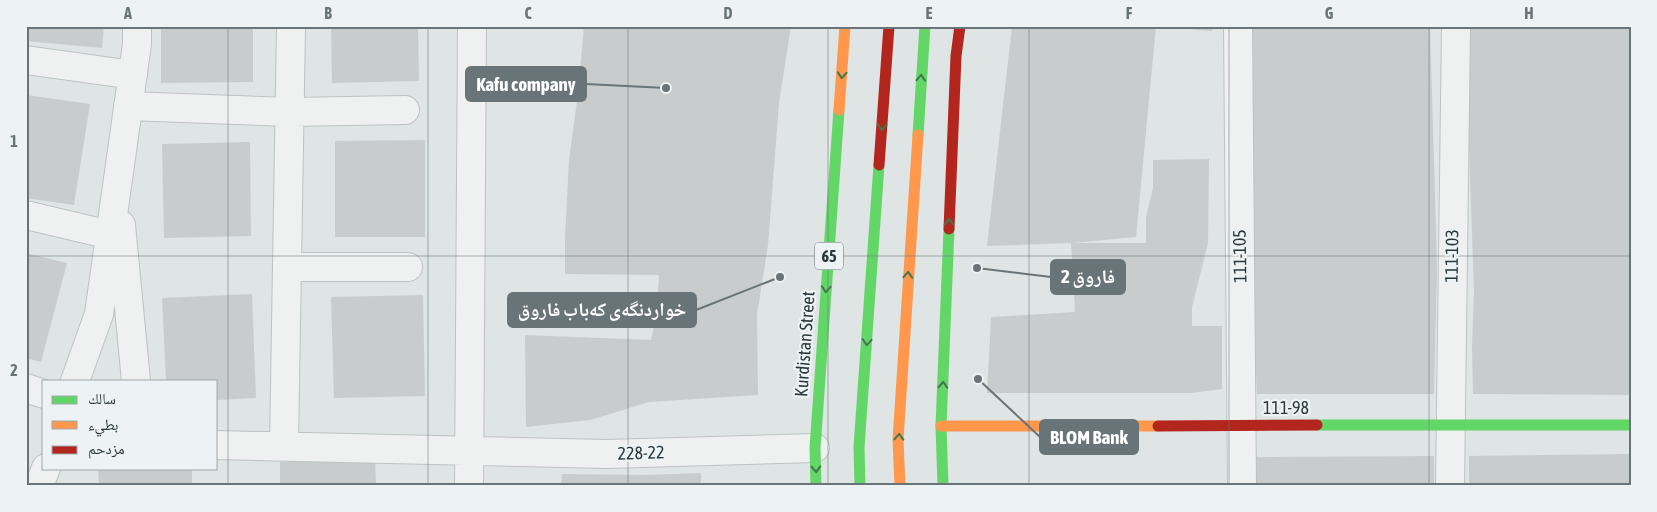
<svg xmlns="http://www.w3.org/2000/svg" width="1657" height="512" font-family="'Asap Condensed','Noto Naskh Arabic',sans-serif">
<rect width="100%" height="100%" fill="#dfe4e4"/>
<path fill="#c8cccc" d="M26,26H104L102,48L26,41Z
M161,26H253V82L161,83Z
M331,26H418L419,81L332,83Z
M584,26H791L779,103L768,245L757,315L758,395L649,402L590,420L526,427L525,335L651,340L656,316L659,275L565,274V237L569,160L578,94Z
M1012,26H1156L1136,237L1073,243H1146V217L1153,188V160L1209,159L1208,243L1192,307V326H1222V389L1191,393H987L991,317L1075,312L1071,243L987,246Z
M1176,26H1213L1212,31L1176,28Z
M1251,26H1430L1437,267L1434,394H1257L1254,335Z
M1470,26H1631V395L1473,394L1472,347L1474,291L1468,118Z
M26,95L90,104L74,205L26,198Z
M425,140V237H335V141Z
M250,142L251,236L164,238L162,144Z
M26,253L67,263L41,362L26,358Z
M252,294L256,398L216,400V381H166L162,298Z
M423,295L425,396L334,398L331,297Z
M1631,454V486H1469V456Z
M1434,456V486H1256L1254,457Z
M375,460L376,486H280V462Z
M98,468H192V486H99Z
M701,473V486H561L562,474L646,475Z"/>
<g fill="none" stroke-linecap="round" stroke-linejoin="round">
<defs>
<path id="street" d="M1238,26L1242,486
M26,60L133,75
M128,106L290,112L405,110
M26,215L110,235
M121,225L136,381
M289,267H408
M75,381L99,314L137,44V26
M26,388L44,394
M216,445L607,454L815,448
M284,445L291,26
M39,486L46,468
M469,486L472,26
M1450,486L1456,26"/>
</defs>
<use href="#street" stroke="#bdc2c2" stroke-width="30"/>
<use href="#street" stroke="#eff1f1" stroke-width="28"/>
<path stroke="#63d668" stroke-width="11" d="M918,135L925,26
M1317,425H1631
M816,486L815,448L839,110
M860,486L859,447L879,165
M943,486L941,426L949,229"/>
<path stroke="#ff974d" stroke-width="11" d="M839,110L845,26
M941,426H1158
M900,486L898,440L918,135"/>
<path stroke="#b3261e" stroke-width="11" d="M879,165L889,26
M949,229L956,56L960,26
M1158,426L1317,425"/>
</g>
<defs><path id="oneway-chevron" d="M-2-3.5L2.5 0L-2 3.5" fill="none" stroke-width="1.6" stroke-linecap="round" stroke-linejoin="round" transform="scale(1.25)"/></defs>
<g stroke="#40774e">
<use href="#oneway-chevron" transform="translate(842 75) rotate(94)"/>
<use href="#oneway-chevron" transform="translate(921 78) rotate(-86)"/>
<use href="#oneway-chevron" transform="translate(882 127) rotate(94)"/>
<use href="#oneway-chevron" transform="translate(949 222) rotate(-88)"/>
<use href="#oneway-chevron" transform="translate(908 275) rotate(-86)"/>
<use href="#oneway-chevron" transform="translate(826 289) rotate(94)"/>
<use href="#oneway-chevron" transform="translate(867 342) rotate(94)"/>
<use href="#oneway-chevron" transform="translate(943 385) rotate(-88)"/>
<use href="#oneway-chevron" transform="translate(899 437) rotate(-88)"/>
<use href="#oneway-chevron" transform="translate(816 469) rotate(88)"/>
</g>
<path fill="none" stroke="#687477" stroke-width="1" stroke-opacity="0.55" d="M228,26V486M428,26V486M628,26V486M828,26V486M1029,26V486M1229,26V486M1429,26V486M26,256H1631"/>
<g text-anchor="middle" stroke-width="4.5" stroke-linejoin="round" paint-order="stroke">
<rect fill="#edf3f4" stroke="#637073" stroke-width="1" x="815" y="242.5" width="28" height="27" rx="4"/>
<g font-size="16" font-weight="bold" fill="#28383c">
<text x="829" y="262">65</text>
</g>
<g font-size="18" fill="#28383c" stroke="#edf3f4">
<text transform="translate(1240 256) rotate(-91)" y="6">111-105</text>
<text transform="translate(1452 256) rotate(-89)" y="6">111-103</text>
<text transform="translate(805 344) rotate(-86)" y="6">Kurdistan Street</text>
<text x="1286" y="414">111-98</text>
<text transform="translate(641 453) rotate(-2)" y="6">228-22</text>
</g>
</g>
<path fill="none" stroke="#687477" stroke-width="2" d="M666 88L586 84M977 268L1051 277M780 277L696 310M978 379L1040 437"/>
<g fill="#687477" stroke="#edf3f4" stroke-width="2">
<circle cx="666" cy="88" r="5"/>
<circle cx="977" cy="268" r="5"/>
<circle cx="780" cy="277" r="5"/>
<circle cx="978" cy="379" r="5"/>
</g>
<g fill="#687477" stroke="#687477" stroke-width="2">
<rect x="466" y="67" width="120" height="34" rx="5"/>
<rect x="1051" y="260" width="74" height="34" rx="5"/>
<rect x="508" y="293" width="188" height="34" rx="5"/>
<rect x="1040" y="420" width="98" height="34" rx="5"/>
</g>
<g font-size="19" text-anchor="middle" font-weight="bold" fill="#fff">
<text x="526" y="91">Kafu company</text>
<text x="1088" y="283">فاروق 2</text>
<text x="602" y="316">خواردنگەی کەباب فاروق</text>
<text x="1089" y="444">BLOM Bank</text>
</g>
<rect width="1657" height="512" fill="none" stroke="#edf3f4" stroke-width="55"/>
<rect x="42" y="380" width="175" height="90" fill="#edf3f4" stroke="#9ea8aa"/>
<rect x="52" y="396" width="25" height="8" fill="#63d668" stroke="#9ea8aa"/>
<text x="88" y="404" font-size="15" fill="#28383c">سالك</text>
<rect x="52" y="421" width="25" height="8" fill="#ff974d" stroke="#9ea8aa"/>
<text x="88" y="430" font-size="15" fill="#28383c">بطيء</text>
<rect x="52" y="446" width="25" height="8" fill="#b3261e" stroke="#9ea8aa"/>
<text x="88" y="454" font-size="15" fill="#28383c">مزدحم</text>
<rect x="28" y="28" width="1602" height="456" fill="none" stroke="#687477" stroke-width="2"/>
<g font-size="16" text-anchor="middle" font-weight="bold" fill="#687477">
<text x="128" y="19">A</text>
<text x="328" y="19">B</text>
<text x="528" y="19">C</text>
<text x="728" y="19">D</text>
<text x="929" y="19">E</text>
<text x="1129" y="19">F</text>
<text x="1329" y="19">G</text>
<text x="1529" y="19">H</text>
<text x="14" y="147">1</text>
<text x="14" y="376">2</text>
</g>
</svg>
